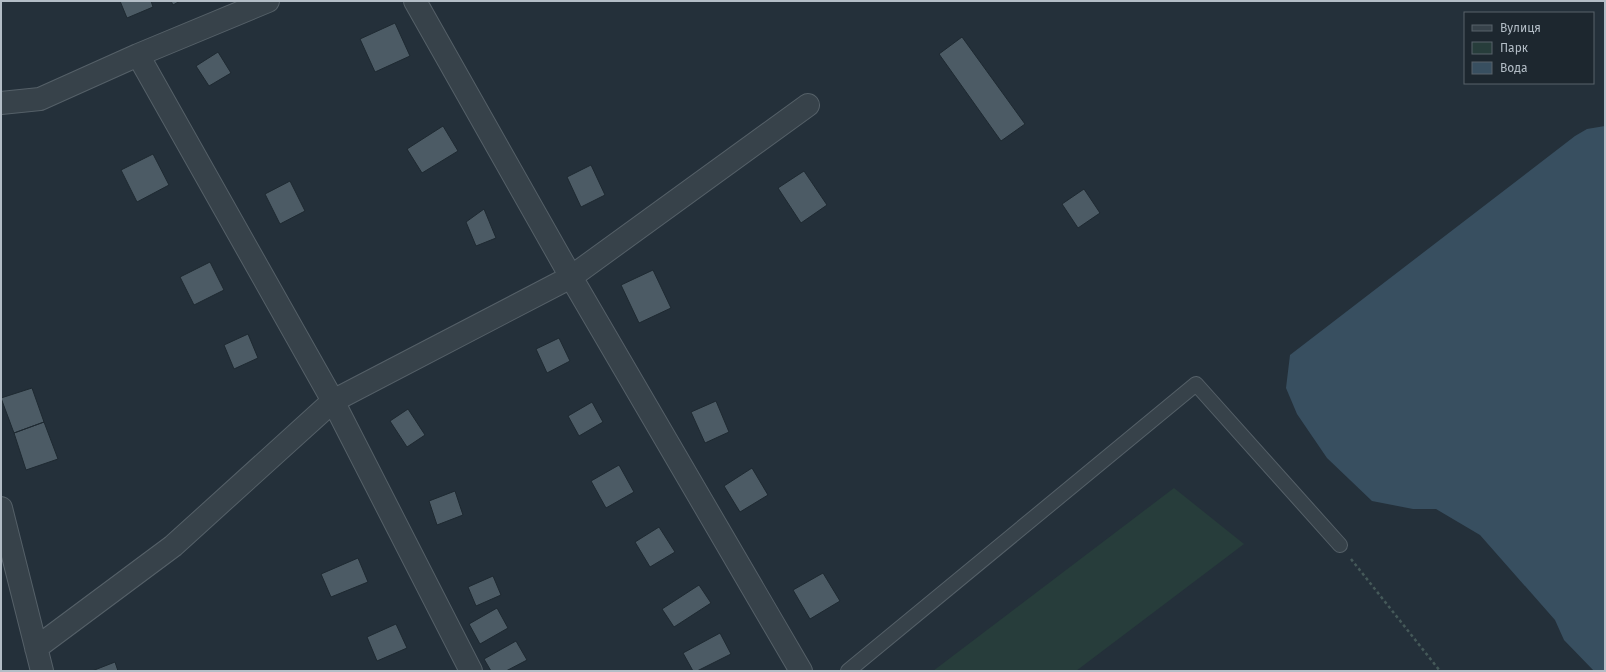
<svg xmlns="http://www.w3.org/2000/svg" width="1606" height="672" font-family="'Fira Sans',sans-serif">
<rect width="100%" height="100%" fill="#24303a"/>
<path fill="#273d3b" d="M1174,488L1244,544L1076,671H933Z"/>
<path fill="#384f60" d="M1605,126V671H1594L1564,640L1555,620L1480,535L1436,509H1413L1372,501L1327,458L1297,414L1286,388L1290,355L1575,136L1587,129Z"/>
<path fill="#4c5b65" stroke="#1e2931" d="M120,1H151L153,7L127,18Z
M171,1H180L173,5Z
M395,23L410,56L375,72L360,39Z
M962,37L1025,124L1001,141L939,54Z
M218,52L231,73L209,86L196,66Z
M443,126L458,151L422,173L407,149Z
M153,154L169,185L137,202L121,170Z
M591,165L605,195L581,207L567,177Z
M804,171L827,205L801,223L778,188Z
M290,181L305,211L280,224L265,194Z
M1084,189L1100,213L1078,228L1062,204Z
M484,209L496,238L476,246L466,222Z
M210,262L224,290L194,305L180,277Z
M653,270L671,308L639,323L621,285Z
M248,334L258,358L234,369L224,345Z
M559,338L570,361L547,373L536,349Z
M32,388L44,422L14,433L1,398Z
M716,401L729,432L705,443L691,412Z
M592,402L603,422L579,436L568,416Z
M408,409L425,435L407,447L390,421Z
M44,422L58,459L26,470L14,433Z
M619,465L634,492L606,508L591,481Z
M752,468L768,495L740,512L724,486Z
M455,491L463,515L437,525L429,501Z
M659,527L675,552L650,567L635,542Z
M358,558L368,582L331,597L321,574Z
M823,573L840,601L810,619L793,590Z
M493,576L501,595L476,606L468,587Z
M699,585L711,603L674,627L662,609Z
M497,608L508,628L480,644L469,624Z
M396,624L407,648L377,661L367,637Z
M720,633L731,654L697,671H693L683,653Z
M516,641L527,660L506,671H491L484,659Z
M115,662L118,671H92Z"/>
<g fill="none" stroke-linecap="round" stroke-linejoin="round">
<defs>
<path id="lane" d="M848,671L1196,384L1340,545"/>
<path id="street" d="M415,1L571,277L801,671
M138,55L333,401L471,671
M1,103L40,99L138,55L268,1
M1,508L42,671
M36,648L173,546L333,401L571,277L808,105"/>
</defs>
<use href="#lane" stroke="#556068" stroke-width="16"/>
<use href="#street" stroke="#556068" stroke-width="24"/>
<path stroke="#455959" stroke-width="2.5" stroke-dasharray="3 3" stroke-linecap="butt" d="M1351,559L1440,671"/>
<use href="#lane" stroke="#37424a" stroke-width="14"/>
<use href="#street" stroke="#37424a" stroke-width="22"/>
</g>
<rect width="1606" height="672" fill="none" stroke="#b3bdc6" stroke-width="4"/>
<rect x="1464" y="12" width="130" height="72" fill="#1d272f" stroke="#59636b"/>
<rect x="1472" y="25" width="20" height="6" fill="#37424a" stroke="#59636b"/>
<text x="1500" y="32" font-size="12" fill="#b3bdc6">Вулиця</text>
<rect x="1472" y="42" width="20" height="12" fill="#273d3b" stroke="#59636b"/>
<text x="1500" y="52" font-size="12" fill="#b3bdc6">Парк</text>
<rect x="1472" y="62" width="20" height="12" fill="#384f60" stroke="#59636b"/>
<text x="1500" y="72" font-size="12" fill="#b3bdc6">Вода</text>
</svg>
